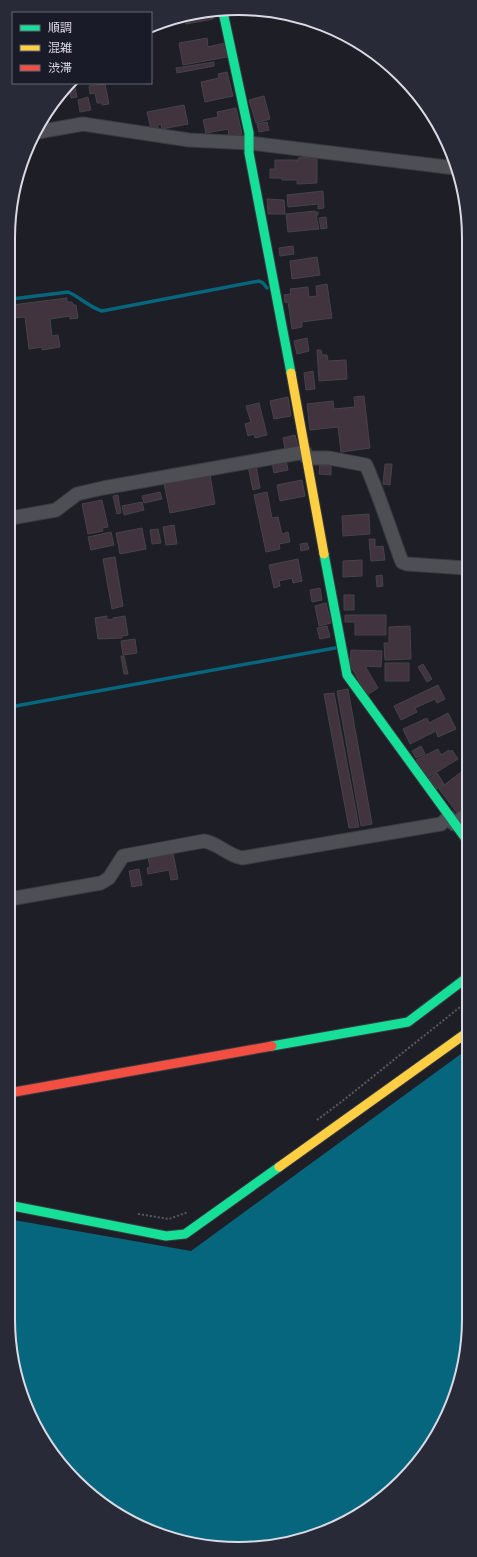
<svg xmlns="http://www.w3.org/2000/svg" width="477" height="1557" font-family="Arial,'Noto Sans JP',sans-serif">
<rect width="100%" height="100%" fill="#1e1e26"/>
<path fill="#06667e" d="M465,1051V1364L430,1447L367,1510L298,1541L209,1547L136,1525L65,1471L25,1406L8,1318V1219L191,1251Z"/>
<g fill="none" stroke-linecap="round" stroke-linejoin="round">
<path stroke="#06667e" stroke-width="3.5" d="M12,299L68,292C80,297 89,307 102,311L259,281L263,283L267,288
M10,707L335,648"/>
</g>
<path fill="#41343f" stroke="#464349" d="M194,12H212L213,19L186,24L184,16Z
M207,38L208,47L225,43L227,57L183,65L179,43Z
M214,62V66L177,73L176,68Z
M227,72L233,96L205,102L201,82L219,78L218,74Z
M105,84L109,104L102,105V103H97L95,93L90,94L89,86Z
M75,87L77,97L71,98L69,88Z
M264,96L270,119L256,123L249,100Z
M88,97L91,110L80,112L78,100Z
M184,105L188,124L162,129L161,124L158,125V128L151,129L147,112Z
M236,108L242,134L229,137L228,129L206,133L203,120L218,117L217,112Z
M267,122L269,130L259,132L257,124Z
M317,157V183L297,184V180H282V178H270V169H275V160H297V162H298V158Z
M323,191L324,208L318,209V204L288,207L287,195Z
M267,199L284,200L285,214H268Z
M315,211V212H318V215H316L319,229L288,232L286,214Z
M326,217L327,228L321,229L319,218Z
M293,246L294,254L280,256L279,248Z
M317,257L320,275L292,279L290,261Z
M327,284L332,318L302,322V327L292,329L288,302L285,303L284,295L291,294L290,289L308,287L309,297L317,296L316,286Z
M67,298V302H72L73,305H76L78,318L70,319V316L50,319L52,336L58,335L60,347L42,350V347L29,349L25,317L12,318V305Z
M307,338L309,351L297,354L294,341Z
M317,350H321L322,355H327L328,361L346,360L347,379L319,381Z
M313,371L315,389L306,390L304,373Z
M364,396L370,448L341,452L338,427L310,430L307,404L333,401L334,409L355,407L354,397Z
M288,397L291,416L274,419L270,401Z
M259,403L267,435L255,438L254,434L248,436L245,424L251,422L246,406Z
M295,435L298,446L285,449L283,438Z
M286,460L288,470L274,473L272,463Z
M385,464H392L390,485L383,484Z
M256,465L260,488L253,490L248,466Z
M320,465L331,466V475L319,474Z
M210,475L215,504L170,513L164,483Z
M302,480L305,496L280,501L277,485Z
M160,492L162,499L144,503L142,496Z
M267,492L272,518L278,517L282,534L288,532L290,542L279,544L280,549L266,552L254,495Z
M118,495L121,513L117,514L113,496Z
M102,500L108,527L102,528L103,531L88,534L82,504Z
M142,502L144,510L124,515L122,506Z
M369,514L370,534L343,536L342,516Z
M174,525L177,544L166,545L163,527Z
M142,528L146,549L120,554L116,533Z
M158,529L161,543L152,544L150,530Z
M111,532L114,545L91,550L88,537Z
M369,539H375V547L383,546L385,560L371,561Z
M307,543L309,549L301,551L300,544Z
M115,557L123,606L112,609L103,559Z
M298,559L302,581L293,583L292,578L279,581L280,586L274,588L269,565Z
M362,560V576L343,577V561Z
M382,575L383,586L377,587L376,576Z
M320,588L322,600L312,602L310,590Z
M344,595H354V610H344Z
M326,603L331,623L319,626L315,606Z
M345,615H386V635H355V622H345Z
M107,616V620L113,619V618L125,616L128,635L122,636V638L98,639L95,618Z
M327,626L330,637L320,639L317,628Z
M410,626L411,659L385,660L384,643H389V627Z
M135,639L137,653L123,655L121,641Z
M351,650L382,651L381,667L365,666L378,688L367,695L350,665Z
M121,656H124L128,674H124Z
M385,663H409V681H385Z
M423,664L432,679L427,682L418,667Z
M438,685L445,699L437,703L435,699L415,708L417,712L401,720L394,706Z
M348,689L372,824L361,826L337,691Z
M334,693L359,827L349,828L324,694Z
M448,713L456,729L438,737L436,731L410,744L403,729L427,718L429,723Z
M421,746L425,754L416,758L412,751Z
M438,749L441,755L449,750L450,752L452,750L458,759L427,778L416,760Z
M465,769L466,809L458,814L439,789Z
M437,773L444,784L437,789L429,779Z
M173,853L178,879L171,880L169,870L148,874L147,868L150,867L148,857Z
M139,869L142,885L132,887L129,871Z"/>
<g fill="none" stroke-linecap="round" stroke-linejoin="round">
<defs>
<path id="street" d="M38,132L83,124L189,140L250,143L455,168
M307,458H329L366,465C380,497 390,530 402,562L407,564L466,568
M11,518L56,510L77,494L103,488L305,452
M454,824L466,815
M10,899L101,883L109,878L123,856L204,841C218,843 227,855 242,858L441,824L449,817"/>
<path id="fast" d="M223,12L249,133V153L291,373
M324,554L347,675L466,839
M272,1046L408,1022L465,979
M8,1205L166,1236L185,1234L279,1167"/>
<path id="slow" d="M291,373L324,554
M279,1167L465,1034"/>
<path id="jam" d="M9,1093L272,1046"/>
</defs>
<use href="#street" stroke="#3a3a41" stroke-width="15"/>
<use href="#fast" stroke="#3a3a41" stroke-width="11"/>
<use href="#slow" stroke="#3a3a41" stroke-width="11"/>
<use href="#jam" stroke="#3a3a41" stroke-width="11"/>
<path stroke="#595a5f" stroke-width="2" stroke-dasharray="2 2" stroke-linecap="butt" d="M317,1120L345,1099L465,1003
M138,1214L169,1219L188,1212"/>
<use href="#street" stroke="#4e4e55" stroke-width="13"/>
<use href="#fast" stroke="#16e098" stroke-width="9"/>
<use href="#slow" stroke="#ffcf43" stroke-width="9"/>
<use href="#jam" stroke="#f24e42" stroke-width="9"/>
</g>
<path d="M0 0H477V1557H0ZM238 15H239A223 223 0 0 1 462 238V1319A223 223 0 0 1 239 1542H238A223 223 0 0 1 15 1319V238A223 223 0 0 1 238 15Z" fill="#292a38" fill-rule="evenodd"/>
<path fill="none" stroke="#dadae5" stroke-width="2" d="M238 15H239A223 223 0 0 1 462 238V1319A223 223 0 0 1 239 1542H238A223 223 0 0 1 15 1319V238A223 223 0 0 1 238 15Z"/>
<rect x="12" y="12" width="140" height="72" fill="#1a1b29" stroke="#676774"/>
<rect x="20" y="25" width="20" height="6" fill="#16e098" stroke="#676774"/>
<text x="48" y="32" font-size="12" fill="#dadae5">順調</text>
<rect x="20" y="45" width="20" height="6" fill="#ffcf43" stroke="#676774"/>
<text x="48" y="52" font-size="12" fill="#dadae5">混雑</text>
<rect x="20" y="65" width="20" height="6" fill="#f24e42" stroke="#676774"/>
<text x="48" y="72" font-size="12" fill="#dadae5">渋滞</text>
</svg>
